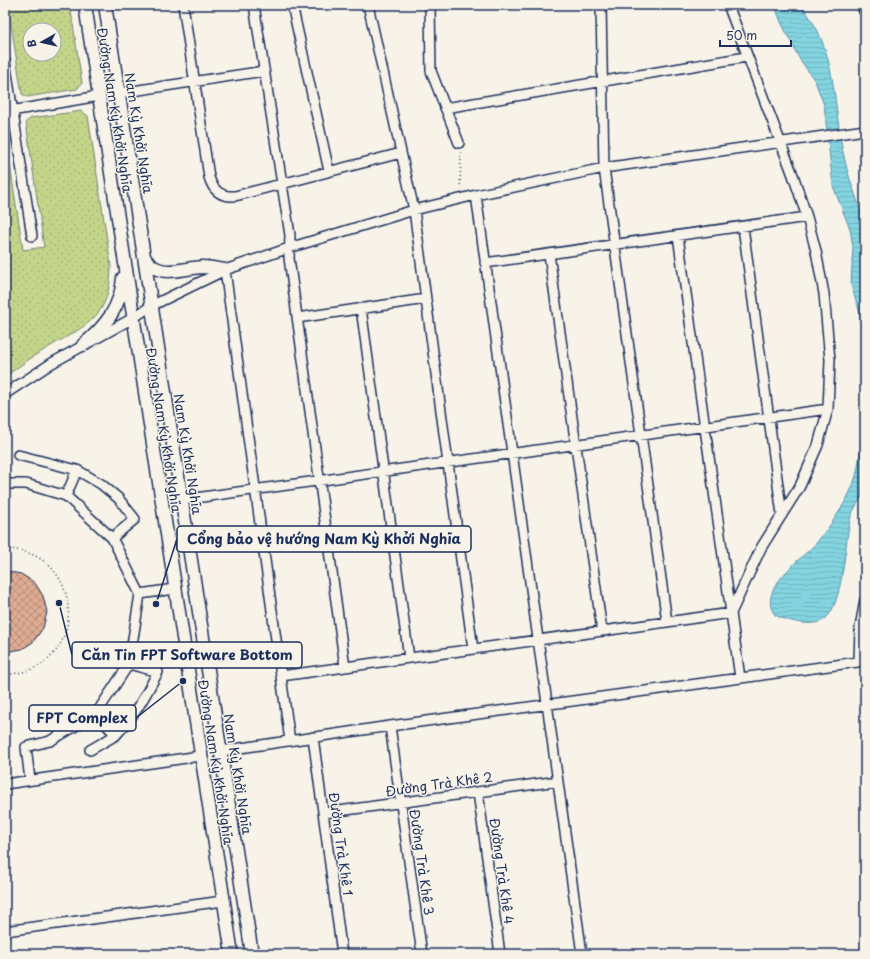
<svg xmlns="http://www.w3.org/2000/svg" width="870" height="959" font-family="'Playpen Sans',sans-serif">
<defs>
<pattern id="grass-dots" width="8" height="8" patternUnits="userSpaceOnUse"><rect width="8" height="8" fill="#c4d58a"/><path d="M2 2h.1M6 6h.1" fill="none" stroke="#a8b77a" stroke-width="1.8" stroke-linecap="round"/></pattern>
<pattern id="water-rules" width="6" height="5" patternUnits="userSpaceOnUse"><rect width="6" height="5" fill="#84d4e0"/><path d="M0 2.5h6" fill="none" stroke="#71b6c3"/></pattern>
<pattern id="building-cross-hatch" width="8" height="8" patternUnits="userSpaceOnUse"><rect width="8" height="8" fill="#dfac92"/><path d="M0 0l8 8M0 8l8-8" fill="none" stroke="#b48c7a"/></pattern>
</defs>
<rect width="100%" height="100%" fill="#f7f3e8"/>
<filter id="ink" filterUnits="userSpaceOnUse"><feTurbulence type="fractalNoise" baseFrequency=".025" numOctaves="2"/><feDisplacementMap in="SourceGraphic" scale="8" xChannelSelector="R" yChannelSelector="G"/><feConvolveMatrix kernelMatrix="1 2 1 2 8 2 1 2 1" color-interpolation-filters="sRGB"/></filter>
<g filter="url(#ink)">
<path fill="url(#grass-dots)" stroke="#708274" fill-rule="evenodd" d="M8,5H70L82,83L77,89L27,97L22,94ZM30,30H54V54H30Z
M81,111L88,116L111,266C110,318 88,324 49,347C33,356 19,366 5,377V132L23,250L44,247L26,122L31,118Z"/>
<path fill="url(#water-rules)" stroke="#5a92ac" d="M776,5H801C839,51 832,107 845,161C850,185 863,209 865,234C868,273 865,313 865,353L859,310L851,285L853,247L850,229L833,186L824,105L815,81L799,58L781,22L776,9Z
M865,418C865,439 868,467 865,488C863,499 852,508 850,520C845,543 843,605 825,619C813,628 787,621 775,615C755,589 805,557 818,541C830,526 842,509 850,492C861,470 860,442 865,418Z"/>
<path fill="url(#building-cross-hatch)" stroke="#1b2f5e" d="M5,571L21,574L35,583L43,596L47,612L43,628L33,642L22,649L5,652Z"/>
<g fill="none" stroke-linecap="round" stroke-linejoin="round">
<defs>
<path id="minor" d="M183,5L209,177C213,191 221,197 235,196L401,153
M254,5L290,235L289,258L345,667
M292,5L329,171
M368,5L414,210L473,649
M430,5L431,71L459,143
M601,5L604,168L667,622
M728,5L793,175L807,217L816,251L824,294L830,360L828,409L818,445L800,486L761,548L731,613L740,678
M861,5L865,13
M5,61L32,236
M119,93L264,71
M445,108L746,57
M5,112L99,96
M476,195L582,954
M743,227L782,515
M549,254L602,631
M485,263L807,217
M225,270L290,741
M361,308L409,658
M297,318L426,299
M5,394L52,363L133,318L151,306L225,270L289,248L414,210L476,195L604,168L865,130
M18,455L77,470L66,496
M77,470L101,484L118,498L135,519L112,538
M5,484H26L66,496L112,538L140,594L129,664L96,714L50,741L26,747L30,780
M181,500L828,409
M140,594L174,589
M859,662L860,627L865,600
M281,676L731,613L678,236
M390,726L422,954
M116,735C137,713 144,697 158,672L129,664
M313,737L342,954
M90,750L116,735L96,714
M220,751L390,726L865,661
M5,784L200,756
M478,792L500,954
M324,813L558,781
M5,931L223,901"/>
<path id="major" d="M85,5L232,954
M105,5L252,954
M144,257C159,280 180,268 203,267C210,267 217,269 225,270
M83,345C105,327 121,307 123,278"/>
</defs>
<use href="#minor" stroke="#1b2f5e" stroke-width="12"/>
<use href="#major" stroke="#1b2f5e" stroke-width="15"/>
<path stroke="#1b2f5e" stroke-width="1.5" stroke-dasharray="1 3" stroke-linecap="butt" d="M460,189L461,151
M5,549C89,550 90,674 5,674"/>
<use href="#minor" stroke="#f7f3e8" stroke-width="9"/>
<use href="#major" stroke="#f7f3e8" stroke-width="12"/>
</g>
</g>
<g text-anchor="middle" stroke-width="3" stroke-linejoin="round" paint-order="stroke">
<g font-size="13" fill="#1b2f5e" stroke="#f7f3e8">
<text transform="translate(115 110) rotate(81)" y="5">Đường Nam Kỳ Khởi Nghĩa</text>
<text transform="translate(139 133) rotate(81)" y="5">Nam Kỳ Khởi Nghĩa</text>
<text transform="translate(164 430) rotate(81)" y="5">Đường Nam Kỳ Khởi Nghĩa</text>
<text transform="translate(188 454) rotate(81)" y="5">Nam Kỳ Khởi Nghĩa</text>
<text transform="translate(216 762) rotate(81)" y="5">Đường Nam Kỳ Khởi Nghĩa</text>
<text transform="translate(238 774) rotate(81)" y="5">Nam Kỳ Khởi Nghĩa</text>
<text transform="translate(439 784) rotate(-8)" y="5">Đường Trà Khê 2</text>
<text transform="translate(341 844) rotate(82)" y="5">Đường Trà Khê 1</text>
<text transform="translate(422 862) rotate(82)" y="5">Đường Trà Khê 3</text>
<text transform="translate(502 871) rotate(82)" y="5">Đường Trà Khê 4</text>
</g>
</g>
<path fill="none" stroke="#1b2f5e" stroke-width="1.5" d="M156 604L177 539M59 603L72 655M183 681L136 718"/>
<g fill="#1b2f5e" stroke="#f7f3e8" stroke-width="1.5">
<circle cx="156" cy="604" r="4"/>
<circle cx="59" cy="603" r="4"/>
<circle cx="183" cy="681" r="4"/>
</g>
<g fill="#f7f3e8" stroke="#1b2f5e" stroke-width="1.5">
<rect x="177" y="526" width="294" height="26" rx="4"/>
<rect x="72" y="642" width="230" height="26" rx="4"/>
<rect x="29" y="705" width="107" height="26" rx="4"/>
</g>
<g font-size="14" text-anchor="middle" font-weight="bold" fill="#1b2f5e">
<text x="324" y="544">Cổng bảo vệ hướng Nam Kỳ Khởi Nghĩa</text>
<text x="187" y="660">Căn Tin FPT Software Bottom</text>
<text x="82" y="723">FPT Complex</text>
</g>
<rect width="870" height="959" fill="none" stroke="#f7f3e8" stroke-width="20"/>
<rect x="10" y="10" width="850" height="939" fill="none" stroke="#1b2f5e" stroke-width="1.5" filter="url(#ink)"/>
<g transform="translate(42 42) rotate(262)"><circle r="19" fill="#f7f3e8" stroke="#9fa5b1"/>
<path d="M0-3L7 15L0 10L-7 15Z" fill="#1b2f5e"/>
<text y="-6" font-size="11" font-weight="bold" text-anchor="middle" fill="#1b2f5e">B</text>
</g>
<path d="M720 40v6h71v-6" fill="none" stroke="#1b2f5e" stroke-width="2"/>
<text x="726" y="40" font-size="12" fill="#1b2f5e" stroke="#f7f3e8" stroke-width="3" paint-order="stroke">50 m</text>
</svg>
